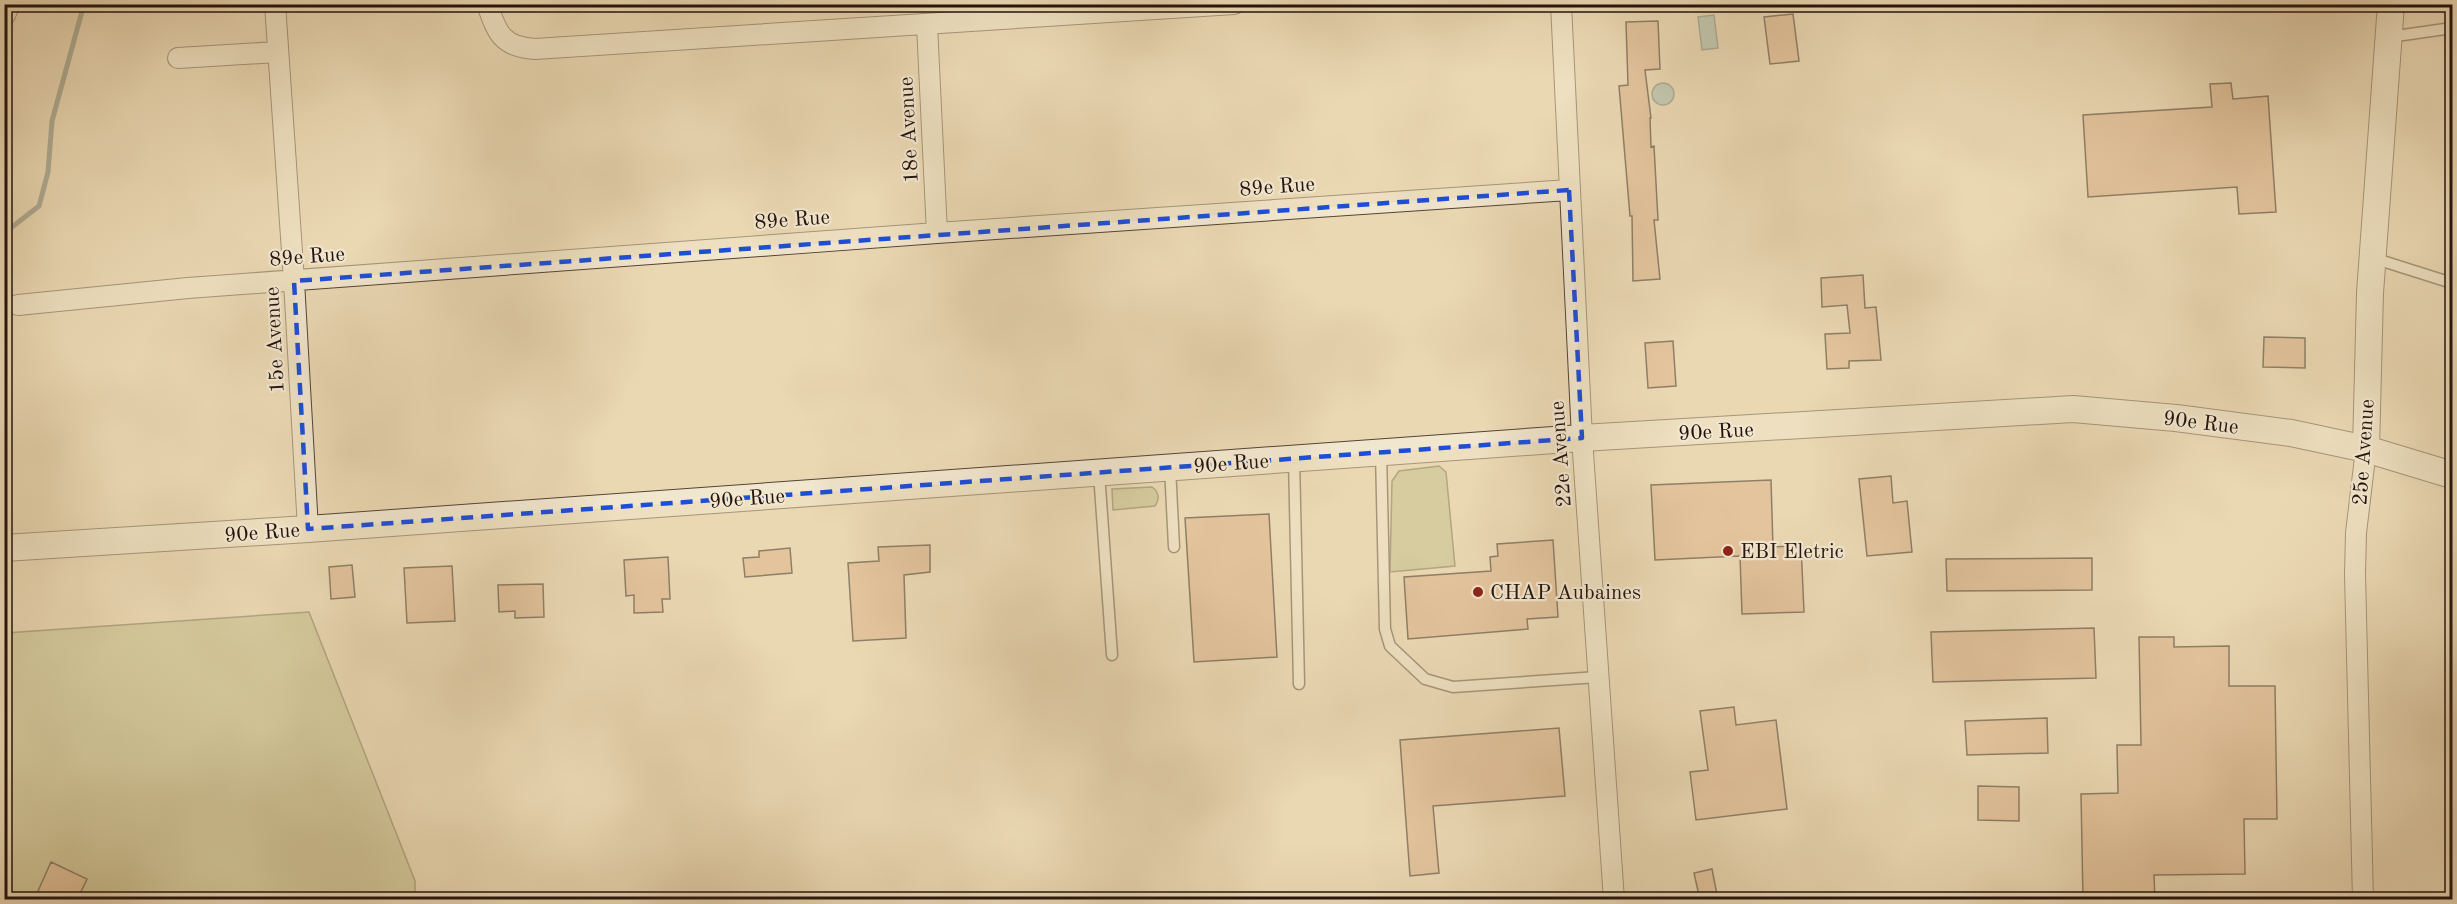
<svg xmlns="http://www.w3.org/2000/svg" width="2457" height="904" font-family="'Old Standard TT',serif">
<rect width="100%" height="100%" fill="#ead8b3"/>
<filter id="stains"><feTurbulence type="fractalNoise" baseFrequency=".00333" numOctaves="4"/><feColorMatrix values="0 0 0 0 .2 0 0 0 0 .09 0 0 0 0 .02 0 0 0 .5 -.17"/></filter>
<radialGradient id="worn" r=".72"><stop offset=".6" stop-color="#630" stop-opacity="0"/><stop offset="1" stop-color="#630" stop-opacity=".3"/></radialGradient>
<path fill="#bfbc87" stroke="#71684a" stroke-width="1.5" d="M1439,466L1446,472L1455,566L1390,572L1392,481L1399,471Z
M1152,487C1159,492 1160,499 1155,506L1113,510L1112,489Z
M309,612L415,881V899L5,900V633Z"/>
<path fill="#98b9b2" stroke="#697770" stroke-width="1.5" d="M1714,15L1718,48L1702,50L1698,17Z
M1652 94a11 11 0 1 1 22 0a11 11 0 1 1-22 0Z"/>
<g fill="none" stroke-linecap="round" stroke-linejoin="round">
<path stroke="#697770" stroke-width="5" d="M12,227L39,206L48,172L52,121L84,4"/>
</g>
<path fill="#dbab83" stroke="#23130d" stroke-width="1.5" d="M1793,14L1799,61L1770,64L1764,17Z
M1658,21L1660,69L1645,70L1651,118H1650L1651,147L1654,146L1658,220H1654L1660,279L1633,281L1632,216H1630L1619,86L1628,85L1626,22Z
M2231,83L2233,99L2268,96L2276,212L2239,214L2237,187L2088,197L2083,115L2212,107L2210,84Z
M1863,275L1865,308L1876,307L1881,360L1849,361V368L1827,369L1825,334L1850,333L1847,305L1822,307L1821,278Z
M2264,337L2305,338V368L2263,367Z
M1673,341L1676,386L1648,388L1645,343Z
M1891,476L1893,503L1907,501L1912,552L1867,556L1859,479Z
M1771,480L1773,547L1801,545L1804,612L1742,614L1740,556L1655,560L1651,485Z
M1269,514L1277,657L1194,662L1185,518Z
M1553,540L1558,617L1527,619L1528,629L1408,639L1404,577L1491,571L1490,557L1498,556L1497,544Z
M930,545V572L904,575L906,638L853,641L848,563L879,561L878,547Z
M790,548L792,573L745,577L743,558L759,557V551Z
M668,557L670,599H662L663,612L634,613V595L626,596L624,560Z
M2092,558V590L1947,591L1946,559Z
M352,565L355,597L331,599L329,567Z
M452,566L455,621L407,623L404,568Z
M543,584L544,617L515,618V611L499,612L498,585Z
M2094,628L2096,678L1933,682L1931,632Z
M2139,637H2174V647L2229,646V686H2275L2277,819H2244L2245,874L2154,875L2155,900H2083L2081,794L2118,793L2117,745H2141Z
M1734,707L1736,725L1776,720L1787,809L1696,820L1690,772L1708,770L1700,711Z
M2047,718L2048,753L1967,755L1965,721Z
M1559,728L1565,796L1433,806L1439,873L1410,876L1400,740Z
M1978,786L2019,787V821L1978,820Z
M51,862L87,879L77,900H34Z
M1712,869L1718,900H1700L1694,873Z"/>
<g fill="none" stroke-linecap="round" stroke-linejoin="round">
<defs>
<path id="service" d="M2389,37L2452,28
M2373,258L2452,283
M1381,452L1385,629L1390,646L1425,679L1453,687L1598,677
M1294,459L1299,684
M1170,467L1174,547
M1099,473L1112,655"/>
<path id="minor" d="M275,4L294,281L308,529
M487,4C497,33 502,47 535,49L1234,4
M1561,4L1582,438L1614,900
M4,17L10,4
M927,25L937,233
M178,58L277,52
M18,305L188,288L937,233L1569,190
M2363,900L2355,574L2356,533L2366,449"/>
<path id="tertiary" d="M2366,449L2370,293L2391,4
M4,548L308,529L1582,438L2073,409L2176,418L2291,433L2366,449L2452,475"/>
</defs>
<use href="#service" stroke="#554436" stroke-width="13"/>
<use href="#minor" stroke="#554436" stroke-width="22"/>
<use href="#tertiary" stroke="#554436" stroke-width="28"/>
<use href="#service" stroke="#f1e6ce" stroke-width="10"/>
<use href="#minor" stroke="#f1e6ce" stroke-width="20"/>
<use href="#tertiary" stroke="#f1e6ce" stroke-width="26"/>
</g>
<path d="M0 0H2457V904H0ZM1569,190L1582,438L308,529L294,281Z" fill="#ead8b3" fill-opacity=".55" fill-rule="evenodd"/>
<path fill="none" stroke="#1d4ed8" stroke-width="4.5" stroke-dasharray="12 8" stroke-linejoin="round" d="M1569,190L1582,438L308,529L294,281Z"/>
<g fill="#8f2418" stroke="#f1e6ce" stroke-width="2">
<circle cx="1728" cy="551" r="6"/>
<circle cx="1478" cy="592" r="6"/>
</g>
<g text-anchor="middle" stroke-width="4.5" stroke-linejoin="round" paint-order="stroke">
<g font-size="21" fill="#23130d" stroke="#f1e6ce">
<text transform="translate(908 130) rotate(-93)" y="7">18e Avenue</text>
<text transform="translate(1277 186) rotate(-4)" y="7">89e Rue</text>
<text transform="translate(792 219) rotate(-4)" y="7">89e Rue</text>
<text transform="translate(307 256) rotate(-4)" y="7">89e Rue</text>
<text transform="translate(274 340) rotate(-93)" y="7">15e Avenue</text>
<text transform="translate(2201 422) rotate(7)" y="7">90e Rue</text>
<text transform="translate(1716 431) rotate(-3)" y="7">90e Rue</text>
<text transform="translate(2363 452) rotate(-86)" y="7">25e Avenue</text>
<text transform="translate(1560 454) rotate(-94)" y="7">22e Avenue</text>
<text transform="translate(1231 463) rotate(-4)" y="7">90e Rue</text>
<text transform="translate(747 498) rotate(-4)" y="7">90e Rue</text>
<text transform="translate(262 532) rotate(-4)" y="7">90e Rue</text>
</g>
<g font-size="21" fill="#23130d" stroke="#f1e6ce" text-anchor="start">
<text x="1740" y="558">EBI Eletric</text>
<text x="1490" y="599">CHAP Aubaines</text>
</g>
</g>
<rect width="2457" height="904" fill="none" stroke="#ead8b3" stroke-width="24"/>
<rect x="6" y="6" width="2445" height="892" fill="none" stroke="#23130d" stroke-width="3"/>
<rect x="12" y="12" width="2433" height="880" fill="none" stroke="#23130d" stroke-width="1.5"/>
<rect width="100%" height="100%" filter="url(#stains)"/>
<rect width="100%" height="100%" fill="url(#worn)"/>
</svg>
